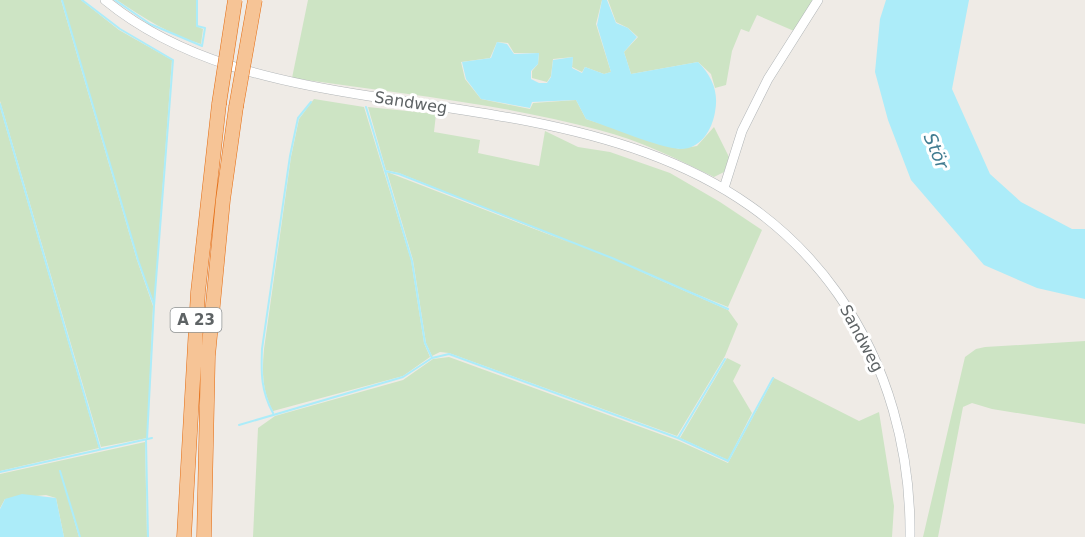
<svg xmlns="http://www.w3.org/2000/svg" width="1085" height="537" font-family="'DejaVu Sans',sans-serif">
<rect width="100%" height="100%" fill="#efebe6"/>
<path fill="#cde4c4" d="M0,0H61L137,260L153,306L147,438L101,447L0,101Z
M62,0H81L119,30L172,60L154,303L138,260Z
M117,0H196V26L203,29L201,44C170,35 144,18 117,0Z
M308,0H602L596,24L611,72L604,74L585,67L582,72L572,67L573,57L553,59L551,76L547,82L532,78V71L538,64L539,53H514L508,43L497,42L490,58L461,62L465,79L481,99L530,109L533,103L576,100L586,119L679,149L697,146L714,127L729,157L724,172L714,177C677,159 639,140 599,130C499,103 394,93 292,78Z
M608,0H814L794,31L757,15L749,32L741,29L732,51L726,85L715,88L711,74L698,62L631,74L624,52L638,37L628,28L616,22Z
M314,99L364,107L411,260L424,343L430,357L403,376L273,411C262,390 262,373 264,349L291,157L299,119Z
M0,107L99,448L0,471Z
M368,107L436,114L434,132L480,140L478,153L539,166L545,131L578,147L610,152L670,173L720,202L762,230L728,307L399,173L386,170Z
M387,172L612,259L728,310L738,324L725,356L677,436L449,353L440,352L432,356L426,343L413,260Z
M1085,341V424L992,409L972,403L963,407L938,537H923L965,357L976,349L985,347Z
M449,357L679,441L728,463L774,378L859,421L879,412L894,506L892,537H253L258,428L275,416L403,380L433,359Z
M727,358L741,365L733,381L752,413L728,460L680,438Z
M145,442L147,537H80L60,470L79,537H64L56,498L46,495L5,499L0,508V474Z"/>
<path fill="#acecf9" d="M602,0H607L616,23L628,28L637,37L624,52L631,74L698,62C712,76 719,92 715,112C712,130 701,149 680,149C660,148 607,126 586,119L576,100L532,102L530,108L481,99L466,79L462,62L491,58L497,42L507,44L514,54L539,53L538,64L531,71V79L539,83H547L551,77L553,60L573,57L572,68L582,73L585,67L604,74L611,72L597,25Z
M886,0H969L952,89L990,174L1021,202L1072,229H1085V299L1037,288L984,265L911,180L888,120L875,72L880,19Z
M22,494L56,498L64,537H0V509L5,499Z"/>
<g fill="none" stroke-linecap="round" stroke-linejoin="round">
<path stroke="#acecf9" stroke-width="2" d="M62,0L138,260L154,305
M82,0L120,29L173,60L154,306L147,439
M115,0L150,24L202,46L205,28L197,26V0
M0,104L100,449
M366,107L412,261L425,343L432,358
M385,171L399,174L612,258L728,309
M273,413C261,391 261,373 262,349L290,156L298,118L311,102
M239,425L403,377L432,358L449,354L678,438L725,359
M678,438L728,461L773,378
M146,440L148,537
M60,471L80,537
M0,472L152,438"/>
<defs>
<path id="minor" d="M105,0C179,61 277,82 369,96C543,122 728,138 838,294C888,365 911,451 910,537
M724,188L742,131L768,79L818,0"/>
<path id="highway" d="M184,537L198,292L219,104
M204,537L208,356L223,200L236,107"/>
</defs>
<use href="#minor" stroke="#b1b5b7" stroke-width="10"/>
<use href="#highway" stroke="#e46b10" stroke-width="15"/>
<use href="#minor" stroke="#fff" stroke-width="9"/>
<use href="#highway" stroke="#f6c496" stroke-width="14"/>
<defs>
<path id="highway-bridge" d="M219,104L235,0
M236,107L255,0"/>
</defs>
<use href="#highway-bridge" stroke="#e46b10" stroke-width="15" stroke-linecap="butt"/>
<use href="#highway-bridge" stroke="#f6c496" stroke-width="14"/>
</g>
<g text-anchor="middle" stroke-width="6" stroke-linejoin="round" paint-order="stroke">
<rect fill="#fff" stroke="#8e9293" stroke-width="1.5" x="170.5" y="308" width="51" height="24" rx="4.5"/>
<g font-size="15" font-weight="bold" fill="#5e6365">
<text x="196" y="325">A 23</text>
</g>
<g font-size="16" fill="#5e6365" stroke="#fff">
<text transform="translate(411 102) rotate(9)" y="6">Sandweg</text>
<text transform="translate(862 338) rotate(62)" y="6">Sandweg</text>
</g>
<g font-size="18" font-style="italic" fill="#407c91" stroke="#fff">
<text transform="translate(936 151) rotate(67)" y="6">Stör</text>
</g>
</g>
</svg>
